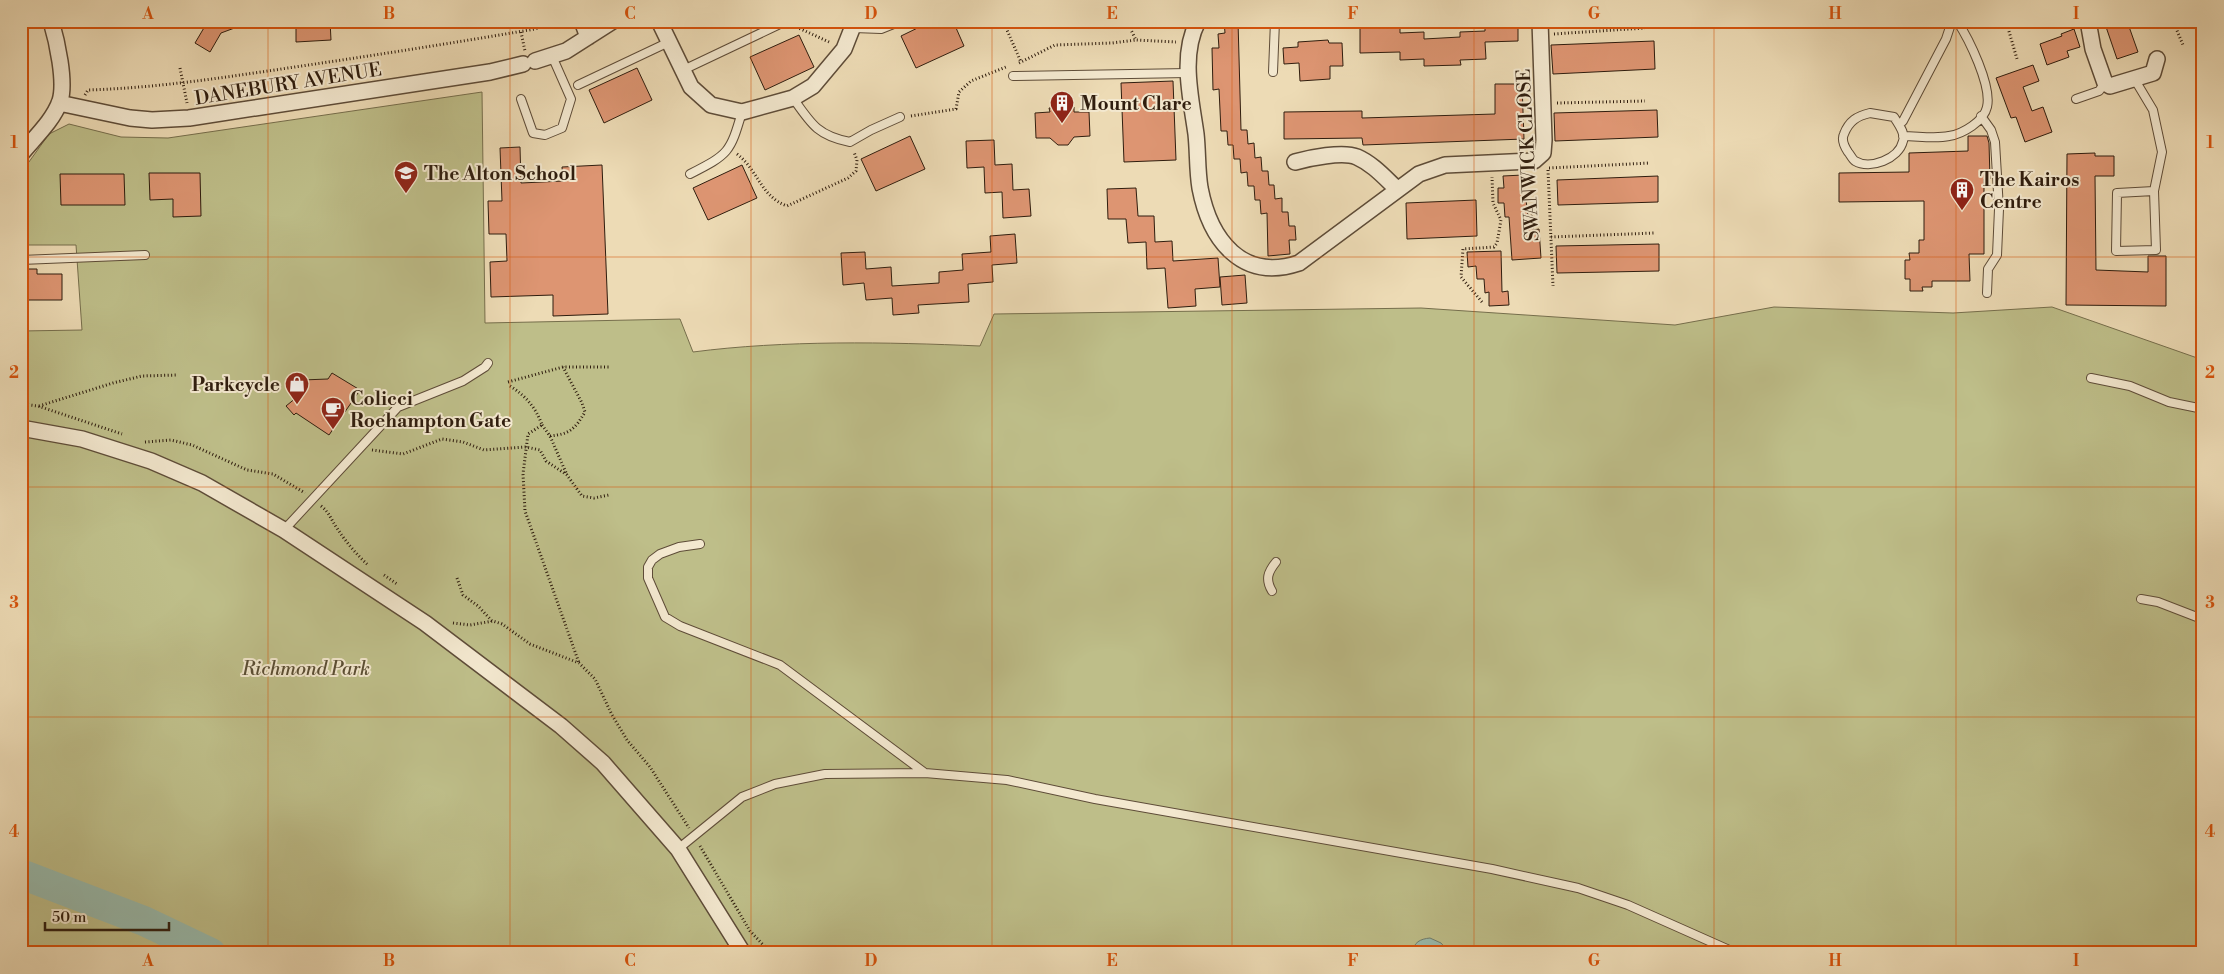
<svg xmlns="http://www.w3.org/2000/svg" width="2224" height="974" font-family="'Libre Bodoni',serif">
<rect width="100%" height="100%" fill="#eddbb5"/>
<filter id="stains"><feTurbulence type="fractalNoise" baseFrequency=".004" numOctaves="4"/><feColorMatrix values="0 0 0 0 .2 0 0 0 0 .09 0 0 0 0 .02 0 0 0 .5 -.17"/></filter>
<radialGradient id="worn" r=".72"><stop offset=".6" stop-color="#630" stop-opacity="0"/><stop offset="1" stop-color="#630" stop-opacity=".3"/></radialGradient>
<path fill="#bebe89" stroke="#766e4c" d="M482,92L485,323L680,319L693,352C785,340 887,342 980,346L994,314L1421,308L1675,325L1774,307L1953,313L2052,307L2203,360V953H21V331L82,330L76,245H29L21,238V173L49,134L69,124L121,137L168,138Z"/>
<path fill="#99bbad" stroke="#6f7c6d" d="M1430,938L1441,943L1450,953H1412C1414,942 1420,939 1430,938Z"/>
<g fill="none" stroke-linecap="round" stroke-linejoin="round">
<path stroke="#6f7c6d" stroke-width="5" d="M173,953L177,938"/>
<path stroke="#99bbad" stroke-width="30" d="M21,874L144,921L211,953"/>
</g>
<path fill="#dd9572" stroke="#2f1d0e" d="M208,21H248V23L221,33L210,52L195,43Z
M296,21H330L331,40L296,42Z
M932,21H953L964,46L916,68L901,36Z
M1224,21H1238L1241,130H1247L1248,144L1254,143L1255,158L1261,157L1262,171H1268L1269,185H1274L1275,199L1282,198V212H1288L1289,226H1295L1296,240H1289L1290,254L1268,256L1267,213L1261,214L1260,200H1255L1254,186H1248L1247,172L1241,173L1240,159H1234L1233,145H1228L1227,131H1221L1219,89L1213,90L1212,48H1219L1218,34L1225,33Z
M1485,21H1518V41L1485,42L1486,59L1460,60L1461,65L1424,66V59L1400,60V52L1360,53V26L1400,25V33L1424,32V39L1460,37V32L1485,31Z
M2104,21H2127L2138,52L2117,59Z
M2074,29L2080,47L2067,51L2069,57L2047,65L2040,44L2062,36L2061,34Z
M799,35L814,67L765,90L750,57Z
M1328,40L1329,43H1342L1343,66H1330V79L1300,81L1299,63L1284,64L1283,48L1298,47V42Z
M1654,41L1655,69L1553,74L1551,45Z
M2033,65L2039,81L2023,87L2032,111L2043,107L2052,132L2025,142L2016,117L2011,118L1996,78Z
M637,68L652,100L604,123L589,90Z
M1173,81L1176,160L1124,162L1121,83Z
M1495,84H1522L1524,139L1363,145L1362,138L1284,139V112L1362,111V118L1495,114Z
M1074,107V112H1089L1090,136L1074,137L1068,145H1058L1050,138H1036L1035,113L1050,112L1049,108Z
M1657,110L1658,137L1555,141L1554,113Z
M910,136L925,169L876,191L861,159Z
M1968,136H1987L1989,143L1990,179H1984V254H1969L1970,281H1932V287H1922L1923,291H1910V279H1905V260H1910L1909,253H1919V240H1924V201L1839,202V173L1909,172V153L1968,151Z
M994,140L995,165L1012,164L1013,190L1029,189L1031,216L1003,218L1002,192L985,193L984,167L967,168L966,141Z
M520,147L521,183L563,181L562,167L602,165L608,314L553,316V295L491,297L490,262L507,261L506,234H489L488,201H502L500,148Z
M2095,153V156H2114V176H2095L2096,270L2148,272V256H2166V306L2066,305L2067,154Z
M742,165L757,198L708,220L693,188Z
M149,173H200L201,216L173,217V199L150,200Z
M60,174H124L125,205H61Z
M1523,175L1528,216L1532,215L1533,230L1539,229L1541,258L1512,260L1509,217H1505L1504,203H1498V188H1504L1503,176Z
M1658,176V202L1558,205L1557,180Z
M1136,188L1138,216H1154L1155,242L1172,241L1173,261L1218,258L1220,287L1195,289L1196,306L1168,308L1165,268L1147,269L1146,242L1128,243L1126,219H1108L1107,189Z
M1476,200L1477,236L1407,239L1406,203Z
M1015,234L1017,263L992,265L993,282L968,284L969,302L918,305L919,313L893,315L892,298L866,300L864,283L843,285L841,253L865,252L866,269L891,267L892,286L939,283V272L963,270L962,254L991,252L990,236Z
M1659,244V271L1557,273L1556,246Z
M1501,251L1502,292L1508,291L1509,305L1489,306V292L1485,293L1484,279H1477L1476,266L1468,267L1467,252Z
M21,269H37V274H62V300H21Z
M1245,275L1247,303L1222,305L1220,277Z
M332,373L360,390L329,435L296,413L294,415L286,406L302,393V380L328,379Z"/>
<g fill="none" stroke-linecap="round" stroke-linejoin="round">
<defs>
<path id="lane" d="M854,28L881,29L901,21
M681,71L778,25L780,21
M1273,72L1275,21
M1013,76L1188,73
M2135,80L2153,110L2162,152L2154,191L2156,250L2116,251L2117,193L2154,191
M578,85L669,42
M793,98C811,124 818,136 850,142L871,130L900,117
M521,99L533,133L545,135L562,128L571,99L552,56
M2076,99L2099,91L2105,83
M1870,113L1894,117C1898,124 1906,133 1903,141C1899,159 1870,170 1855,161C1852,159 1850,154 1848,152C1844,146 1841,140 1844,134C1849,121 1857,116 1870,113Z
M1981,116L1991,130L1995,142L1999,209L1997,255L1988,269L1987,293
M1899,125L1903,121L1946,39L1952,21
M1903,136C1918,136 1935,139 1949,136C1963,134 1984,121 1987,107C1992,86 1969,39 1957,21
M690,174C729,154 730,153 742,112
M21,260L145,255
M2091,378L2130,386L2169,402L2203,409
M284,530L398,407L463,381L485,367L488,363
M700,544L679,547L660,554L652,560L648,567V578L665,617L680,626L780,665L925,773
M1272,591C1265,579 1268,572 1276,562
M2141,599L2158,602L2202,619
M678,849L742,797L775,784L825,774L925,773L1007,780L1095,799L1492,869L1578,888L1628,905L1736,953"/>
<path id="street" d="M582,21L588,37
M659,21L691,87L711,105L742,112L793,98L813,86L844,49L855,21
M1198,21C1180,55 1191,98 1196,134C1198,152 1197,170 1200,188C1210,240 1242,282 1299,263L1419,174L1445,165L1534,161L1543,153L1544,140L1540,21
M2088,21L2093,49L2105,83L2110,86L2153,73L2157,59
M535,61L566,51L613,21
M59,103L130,118L152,120L189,118L490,72L523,64
M21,154C34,138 53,121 60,101C66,82 57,41 51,21
M1295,162C1309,158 1343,151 1357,157C1373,164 1385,178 1397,189
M21,428L82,439L151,461L202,483L284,530L425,623L561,726L603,763L678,849L743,953"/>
</defs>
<use href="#lane" stroke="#5e4c38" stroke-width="10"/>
<use href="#street" stroke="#5e4c38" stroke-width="18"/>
<path stroke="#2f1d0e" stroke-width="3" stroke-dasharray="1 2.5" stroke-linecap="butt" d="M1003,21L1021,62
M1130,21L1131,30L1136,40L1176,42
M2006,21L2017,59
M2173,21L2183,45
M790,24L829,42
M1166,26L1172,21
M521,32L525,51
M1554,34L1645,28
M1019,63L1055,45L1112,43L1136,40
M180,68L187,103
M85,95L88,90C155,88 221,78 288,68C370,56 453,43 535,29L560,21
M1557,103L1645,101
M911,116L956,109L959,92L971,81L1006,67
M737,154C759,171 760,196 787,206L848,178L856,171L857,160L854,152
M1549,168L1650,163
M1548,170L1553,286
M1551,237L1655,233
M1482,302L1461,277L1463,249L1494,247L1497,243L1501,220L1493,203L1492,177
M508,382L563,367H611
M510,386C526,396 536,408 542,425L528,434L523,474L525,511L579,663
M21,404L38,406L122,434
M39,406L113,383L142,376L177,375
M542,425L550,436L567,475
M550,436C570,434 575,429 585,412L582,403L563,367
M145,442L171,440L192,445L247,470L273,474L305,493
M372,450L403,454L442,439L463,442L484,450L526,447L540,450L546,461L567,475L582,496L594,498L609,495
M321,506C330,513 331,520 337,528C345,541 357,555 368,565
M384,575L397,584
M457,578L463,595L478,606L492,621
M453,623L470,625L493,621L502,624L530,644L579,663L595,679L612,715L627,740L650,767L689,828
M700,846L750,931L771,953"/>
<use href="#lane" stroke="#f3e8cf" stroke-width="8"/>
<use href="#street" stroke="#f3e8cf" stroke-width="15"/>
</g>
<path fill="none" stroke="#d6530c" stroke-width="1" stroke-opacity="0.55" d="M268,21V953M510,21V953M751,21V953M992,21V953M1232,21V953M1474,21V953M1714,21V953M1956,21V953M21,257H2203M21,487H2203M21,717H2203"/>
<defs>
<symbol id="building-pin" viewBox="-11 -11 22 30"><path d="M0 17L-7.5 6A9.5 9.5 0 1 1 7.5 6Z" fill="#8f2418" stroke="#f3e8cf"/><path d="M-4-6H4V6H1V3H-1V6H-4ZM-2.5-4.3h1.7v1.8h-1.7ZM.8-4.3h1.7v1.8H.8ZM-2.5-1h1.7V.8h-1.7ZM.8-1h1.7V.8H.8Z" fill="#fff"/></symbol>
<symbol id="school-pin" viewBox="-11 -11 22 30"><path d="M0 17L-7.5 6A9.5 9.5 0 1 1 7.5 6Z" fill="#8f2418" stroke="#f3e8cf"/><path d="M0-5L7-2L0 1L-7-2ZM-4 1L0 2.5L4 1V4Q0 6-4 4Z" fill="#fff"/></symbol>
<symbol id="shop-pin" viewBox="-11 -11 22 30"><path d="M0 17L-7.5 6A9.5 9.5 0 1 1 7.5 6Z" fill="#8f2418" stroke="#f3e8cf"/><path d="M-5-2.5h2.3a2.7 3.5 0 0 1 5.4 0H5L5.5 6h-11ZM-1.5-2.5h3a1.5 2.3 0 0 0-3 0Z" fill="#fff"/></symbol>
<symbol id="cafe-pin" viewBox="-11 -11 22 30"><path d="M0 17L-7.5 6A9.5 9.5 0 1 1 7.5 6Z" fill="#8f2418" stroke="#f3e8cf"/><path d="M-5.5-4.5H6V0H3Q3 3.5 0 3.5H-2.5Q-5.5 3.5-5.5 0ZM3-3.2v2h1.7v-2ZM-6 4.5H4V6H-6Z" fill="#fff"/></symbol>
</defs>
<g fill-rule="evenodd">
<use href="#building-pin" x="1048" y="89" width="28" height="38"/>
<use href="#school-pin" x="392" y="159" width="28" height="38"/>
<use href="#building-pin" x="1948" y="176" width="28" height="38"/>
<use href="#shop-pin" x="283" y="370" width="28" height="38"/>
<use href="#cafe-pin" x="319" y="395" width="28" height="38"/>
</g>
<g text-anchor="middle" stroke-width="4" stroke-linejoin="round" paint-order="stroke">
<g font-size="19" fill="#2f1d0e" stroke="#f3e8cf">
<text transform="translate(288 83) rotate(-9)" y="7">DANEBURY AVENUE</text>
<text transform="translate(1527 155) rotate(-93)" y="7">SWANWICK CLOSE</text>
</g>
<g font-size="19" font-weight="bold" fill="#2f1d0e" stroke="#f3e8cf" text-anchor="start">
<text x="1080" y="110">Mount Clare</text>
<text x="424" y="180">The Alton School</text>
<text x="1980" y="186">The Kairos<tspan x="1980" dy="22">Centre</tspan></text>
<text x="280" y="391" text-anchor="end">Parkcycle</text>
<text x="350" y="405">Colicci<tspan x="350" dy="22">Roehampton Gate</tspan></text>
</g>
<g font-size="19" font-style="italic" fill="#5a4d33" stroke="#f3e8cf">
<text x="306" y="675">Richmond Park</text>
</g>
</g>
<rect width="2224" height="974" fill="none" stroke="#eddbb5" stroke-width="55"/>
<path d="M45 922v8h124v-8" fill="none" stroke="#2f1d0e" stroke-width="2.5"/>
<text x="52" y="922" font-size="15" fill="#2f1d0e" stroke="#f3e8cf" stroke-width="4" paint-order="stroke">50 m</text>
<rect x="28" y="28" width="2168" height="918" fill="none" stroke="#d6530c" stroke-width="2"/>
<g font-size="16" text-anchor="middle" font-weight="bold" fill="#d6530c">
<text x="148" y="19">A</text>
<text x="389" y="19">B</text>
<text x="630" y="19">C</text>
<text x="871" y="19">D</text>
<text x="1112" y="19">E</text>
<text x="1353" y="19">F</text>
<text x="1594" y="19">G</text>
<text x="1835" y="19">H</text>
<text x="2076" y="19">I</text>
<text x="14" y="148">1</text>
<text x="2210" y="148">1</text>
<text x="14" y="378">2</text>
<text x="2210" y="378">2</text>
<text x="14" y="608">3</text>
<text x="2210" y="608">3</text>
<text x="14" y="837">4</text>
<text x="2210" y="837">4</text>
<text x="148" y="966">A</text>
<text x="389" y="966">B</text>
<text x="630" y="966">C</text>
<text x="871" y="966">D</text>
<text x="1112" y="966">E</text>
<text x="1353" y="966">F</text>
<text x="1594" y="966">G</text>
<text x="1835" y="966">H</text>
<text x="2076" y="966">I</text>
</g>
<rect width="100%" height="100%" filter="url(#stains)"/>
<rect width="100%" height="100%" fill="url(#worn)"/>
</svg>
